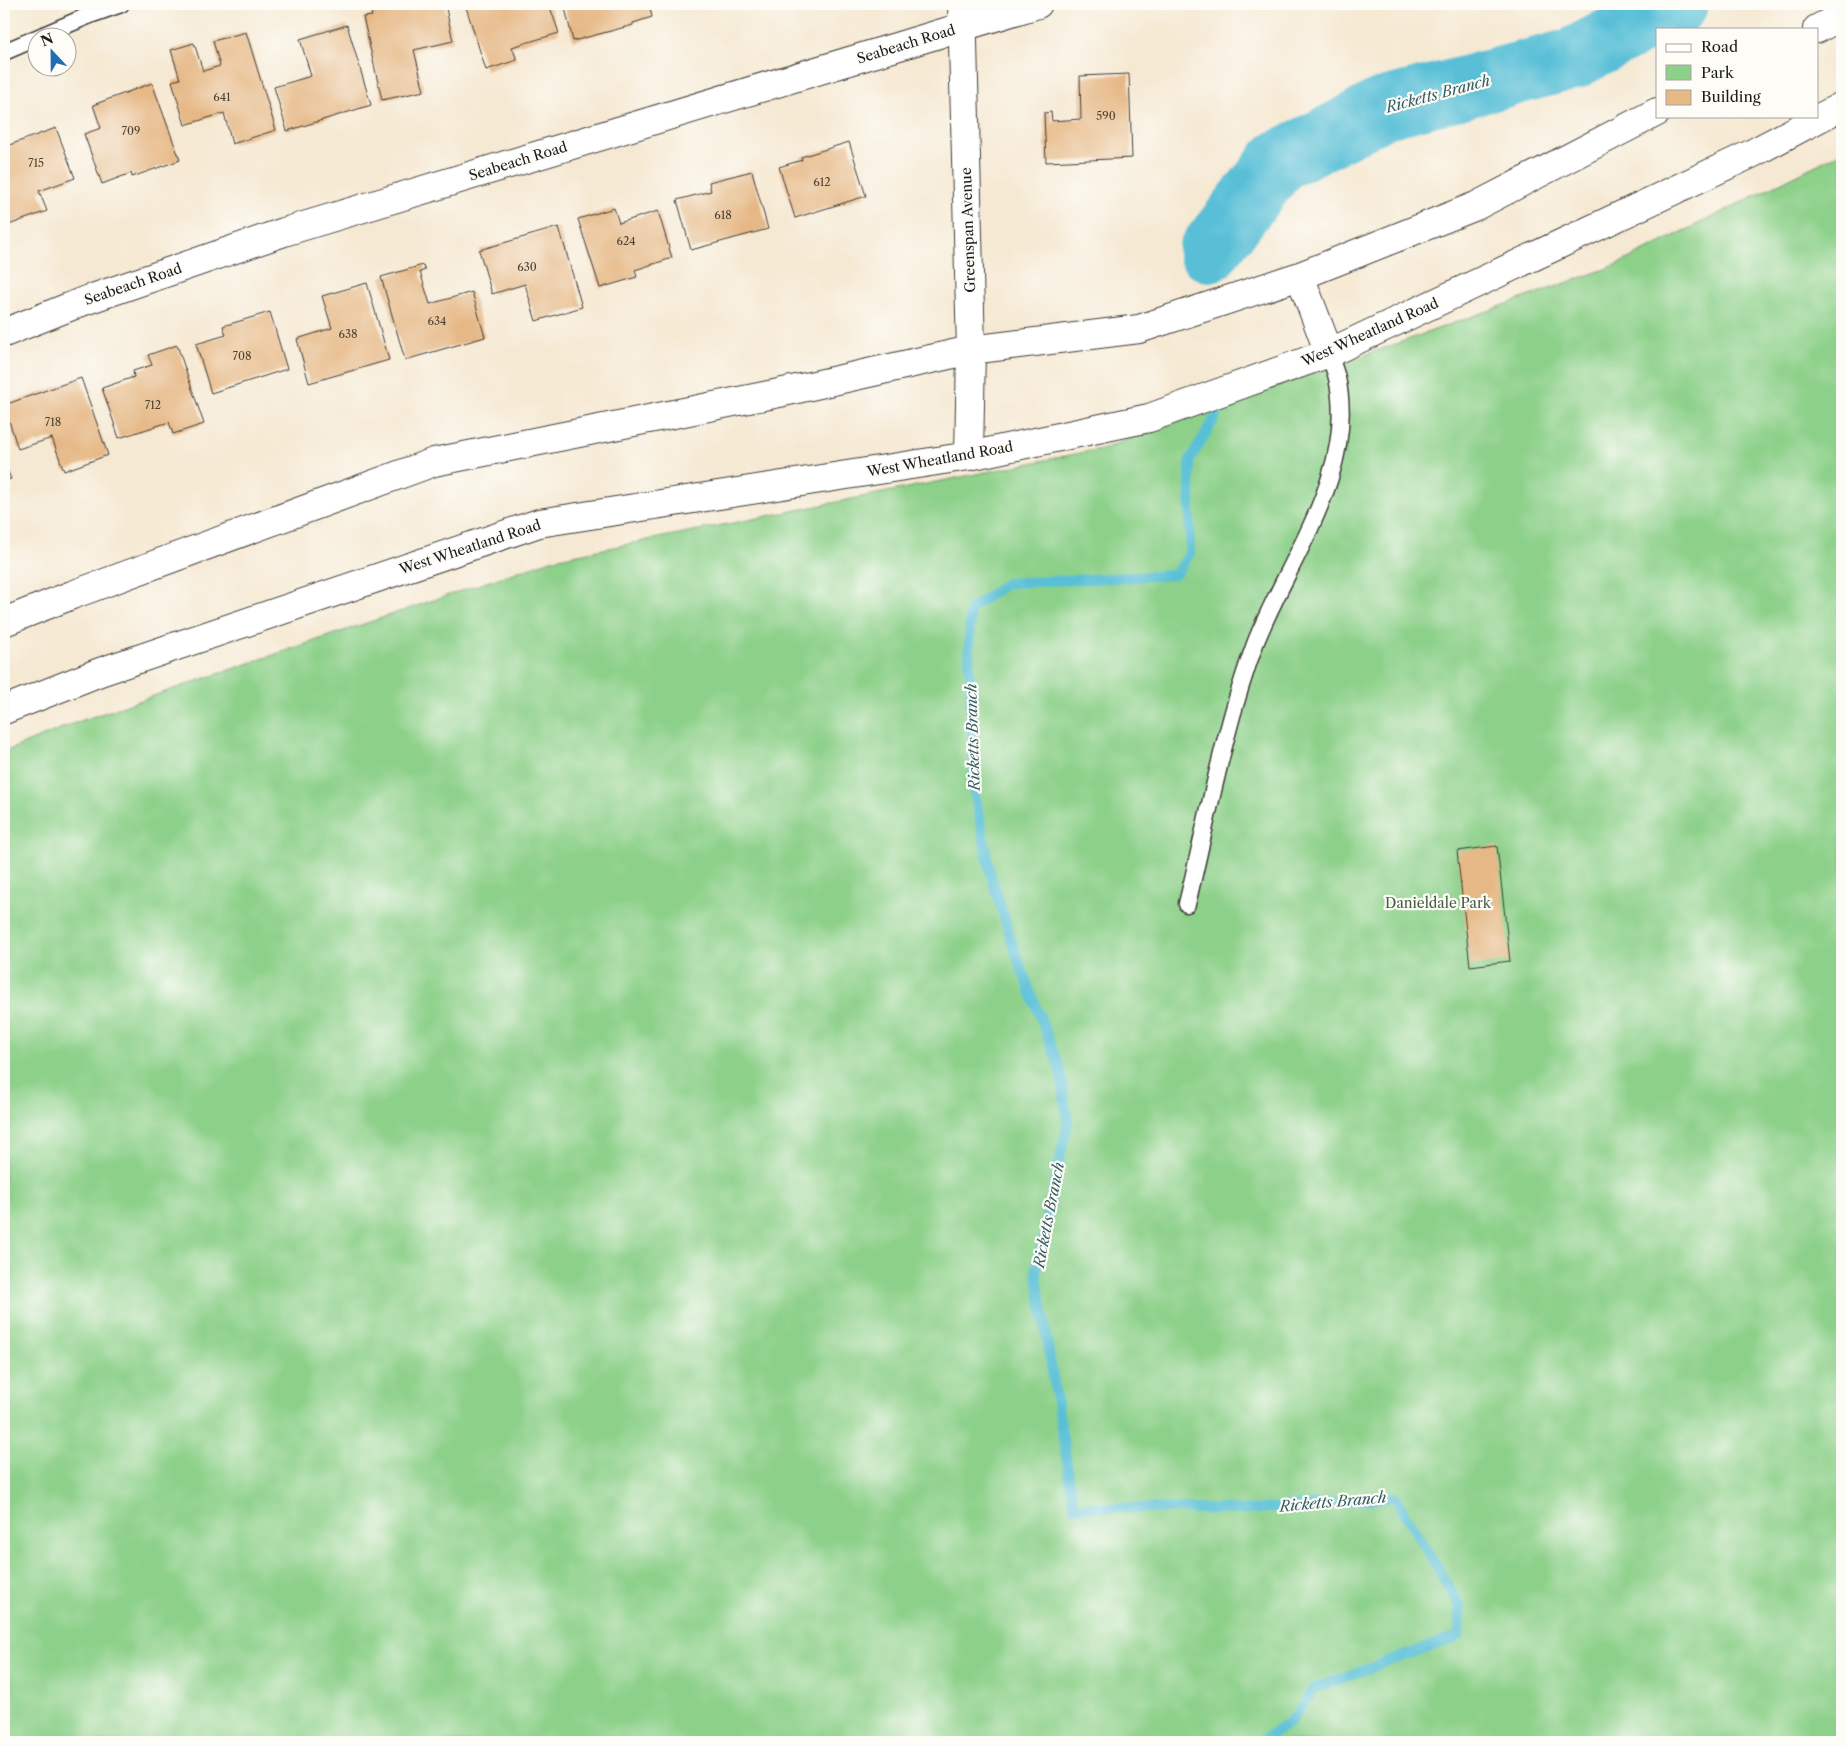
<svg xmlns="http://www.w3.org/2000/svg" width="1846" height="1746" font-family="'Libre Caslon Text',serif">
<rect width="100%" height="100%" fill="#fdfcf7"/>
<filter id="ink" filterUnits="userSpaceOnUse"><feTurbulence type="fractalNoise" baseFrequency=".02" numOctaves="2"/><feDisplacementMap in="SourceGraphic" scale="10" xChannelSelector="R" yChannelSelector="G"/><feConvolveMatrix kernelMatrix="1 2 1 2 8 2 1 2 1" color-interpolation-filters="sRGB"/></filter>
<filter id="wash" filterUnits="userSpaceOnUse"><feTurbulence type="fractalNoise" baseFrequency=".0096" numOctaves="4" result="noise"/><feDisplacementMap in="SourceGraphic" scale="20" xChannelSelector="R" yChannelSelector="G"/><feGaussianBlur stdDeviation="1.12" result="paint"/><feColorMatrix in="noise" values="0 0 0 0 0 0 0 0 0 0 0 0 0 0 0 0 0 1.4 0 .05"/><feComposite in="paint" operator="in"/></filter>
<g filter="url(#wash)">
<rect width="100%" height="100%" fill="#f6e9d3"/>
<path fill="#8cd089" stroke="#547652" d="M1842,152V1742H4V752L77,722L554,559L1105,448L1616,265Z"/>
<g fill="none" stroke-linecap="round" stroke-linejoin="round">
<path stroke="#59bfd7" stroke-width="10" d="M1216,416L1190,460V553L1175,575L1007,583L970,609L969,655L974,790L991,876L1016,954L1060,1069L1068,1122L1036,1271L1074,1507L1250,1510L1395,1497L1460,1606L1459,1636L1315,1688L1290,1722L1260,1742"/>
<path stroke="#59bfd7" stroke-width="62" d="M1209,251L1279,161L1350,126L1381,109L1572,59L1677,4"/>
</g>
<g id="blocks">
<path fill="#e6b885" d="M369,4H445L453,41L414,50L424,91L382,100L363,17L372,16Z
M465,4H549L559,33L512,47L517,60L486,70Z
M564,4H649L652,17L633,23V25L573,41Z
M347,25L371,105L287,131L274,87L311,76L300,39Z
M246,32L276,130L232,144L224,113L185,125L172,81L180,79L171,50L194,43L203,71L220,66L213,41Z
M1129,74L1132,158L1046,162L1044,113L1051,112L1052,121L1081,119L1080,76Z
M152,83L180,160L132,177L131,173L102,184L84,134L101,128L93,105Z
M56,128L75,178L39,191L47,211L6,226L4,220V147Z
M849,142L866,196L795,218L779,167L802,160L801,157Z
M752,171L768,229L691,250L677,200L711,191L709,182Z
M614,208L619,223L658,211L672,258L635,270L637,277L600,288L578,219Z
M559,227L582,307L536,321L525,284L492,294L479,250Z
M423,265L425,270L420,272L430,304L472,292L485,337L405,360L381,277Z
M367,283L389,360L309,383L297,339L332,328L322,296Z
M270,312L287,369L211,393L196,344L226,335L223,326Z
M177,345L204,424L173,434L169,422L119,438L102,388L134,377L133,371L152,365L148,355Z
M81,378L108,455L64,471L52,438L18,449L4,405Z
M4,462L11,479L4,481Z
M1497,846L1510,961L1470,966L1457,851Z"/>
</g>
</g>
<g filter="url(#ink)">
<use href="#blocks" fill-opacity="0" stroke="#3d3b37" stroke-width="1"/>
<g fill="none" stroke-linecap="round" stroke-linejoin="round">
<defs>
<path id="service" d="M4,52L90,15L121,4
M1187,904C1208,817 1224,728 1255,644C1287,561 1358,472 1337,378C1335,370 1331,361 1329,353"/>
<path id="minor" d="M4,333L84,301L284,232L1038,4"/>
<path id="tertiary" d="M962,4L971,350L969,456"/>
<path id="secondary" d="M1817,29L1842,16
M1300,276L1329,353
M4,622L72,595L434,462L779,393L971,350L1139,329L1300,276L1476,206L1657,112
M4,710L100,672L539,523L969,456L1149,418L1329,353L1751,154L1842,106"/>
</defs>
<use href="#service" stroke="#3d3b37" stroke-width="19"/>
<use href="#minor" stroke="#3d3b37" stroke-width="30"/>
<use href="#tertiary" stroke="#3d3b37" stroke-width="30"/>
<use href="#secondary" stroke="#3d3b37" stroke-width="30"/>
<use href="#service" stroke="#fff" stroke-width="16"/>
<use href="#minor" stroke="#fff" stroke-width="28"/>
<use href="#tertiary" stroke="#fff" stroke-width="28"/>
<use href="#secondary" stroke="#fff" stroke-width="28"/>
</g>
</g>
<g text-anchor="middle" stroke-width="4.5" stroke-linejoin="round" paint-order="stroke">
<g font-size="11" fill="#4e4336">
<text x="222" y="101">641</text>
<text x="1106" y="120">590</text>
<text x="131" y="135">709</text>
<text x="36" y="167">715</text>
<text x="822" y="186">612</text>
<text x="723" y="219">618</text>
<text x="626" y="245">624</text>
<text x="527" y="271">630</text>
<text x="437" y="325">634</text>
<text x="348" y="338">638</text>
<text x="242" y="360">708</text>
<text x="153" y="409">712</text>
<text x="53" y="426">718</text>
</g>
<g font-size="14" fill="#1c1c1c" stroke="#fdfcf7">
<text transform="translate(906 44) rotate(-17)" y="5">Seabeach Road</text>
<text transform="translate(518 161) rotate(-17)" y="5">Seabeach Road</text>
<text transform="translate(968 230) rotate(-92)" y="5">Greenspan Avenue</text>
<text transform="translate(133 284) rotate(-19)" y="5">Seabeach Road</text>
<text transform="translate(1370 332) rotate(-24)" y="5">West Wheatland Road</text>
<text transform="translate(940 459) rotate(-10)" y="5">West Wheatland Road</text>
<text transform="translate(470 547) rotate(-18)" y="5">West Wheatland Road</text>
</g>
<g font-size="14" fill="#435b42" stroke="#fdfcf7">
<text x="1438" y="908">Danieldale Park</text>
</g>
<g font-size="15" font-style="italic" fill="#345d67" stroke="#fdfcf7">
<text transform="translate(1438 94) rotate(-15)" y="5">Ricketts Branch</text>
<text transform="translate(973 737) rotate(-92)" y="5">Ricketts Branch</text>
<text transform="translate(1049 1215) rotate(-79)" y="5">Ricketts Branch</text>
<text transform="translate(1333 1502) rotate(-5)" y="5">Ricketts Branch</text>
</g>
</g>
<rect width="1846" height="1746" fill="none" stroke="#fdfcf7" stroke-width="20"/>
<rect x="1656" y="28" width="162" height="90" fill="#fdfcf7" stroke="#a3a29f"/>
<rect x="1666" y="44" width="25" height="8" fill="#ffffff" stroke="#a3a29f"/>
<text x="1701" y="52" font-size="15" fill="#1c1c1c">Road</text>
<rect x="1666" y="65" width="25" height="15" fill="#8cd089" stroke="#a3a29f"/>
<text x="1701" y="78" font-size="15" fill="#1c1c1c">Park</text>
<rect x="1666" y="90" width="25" height="15" fill="#e6b885" stroke="#a3a29f"/>
<text x="1701" y="102" font-size="15" fill="#1c1c1c">Building</text>
<g transform="translate(52 52) rotate(338)"><circle r="24" fill="#fdfcf7" stroke="#a3a29f"/>
<path d="M0-4L9 19L0 12L-9 19Z" fill="#1f6fb2"/>
<text y="-8" font-size="14" font-weight="bold" text-anchor="middle" fill="#1c1c1c">N</text>
</g>
</svg>
